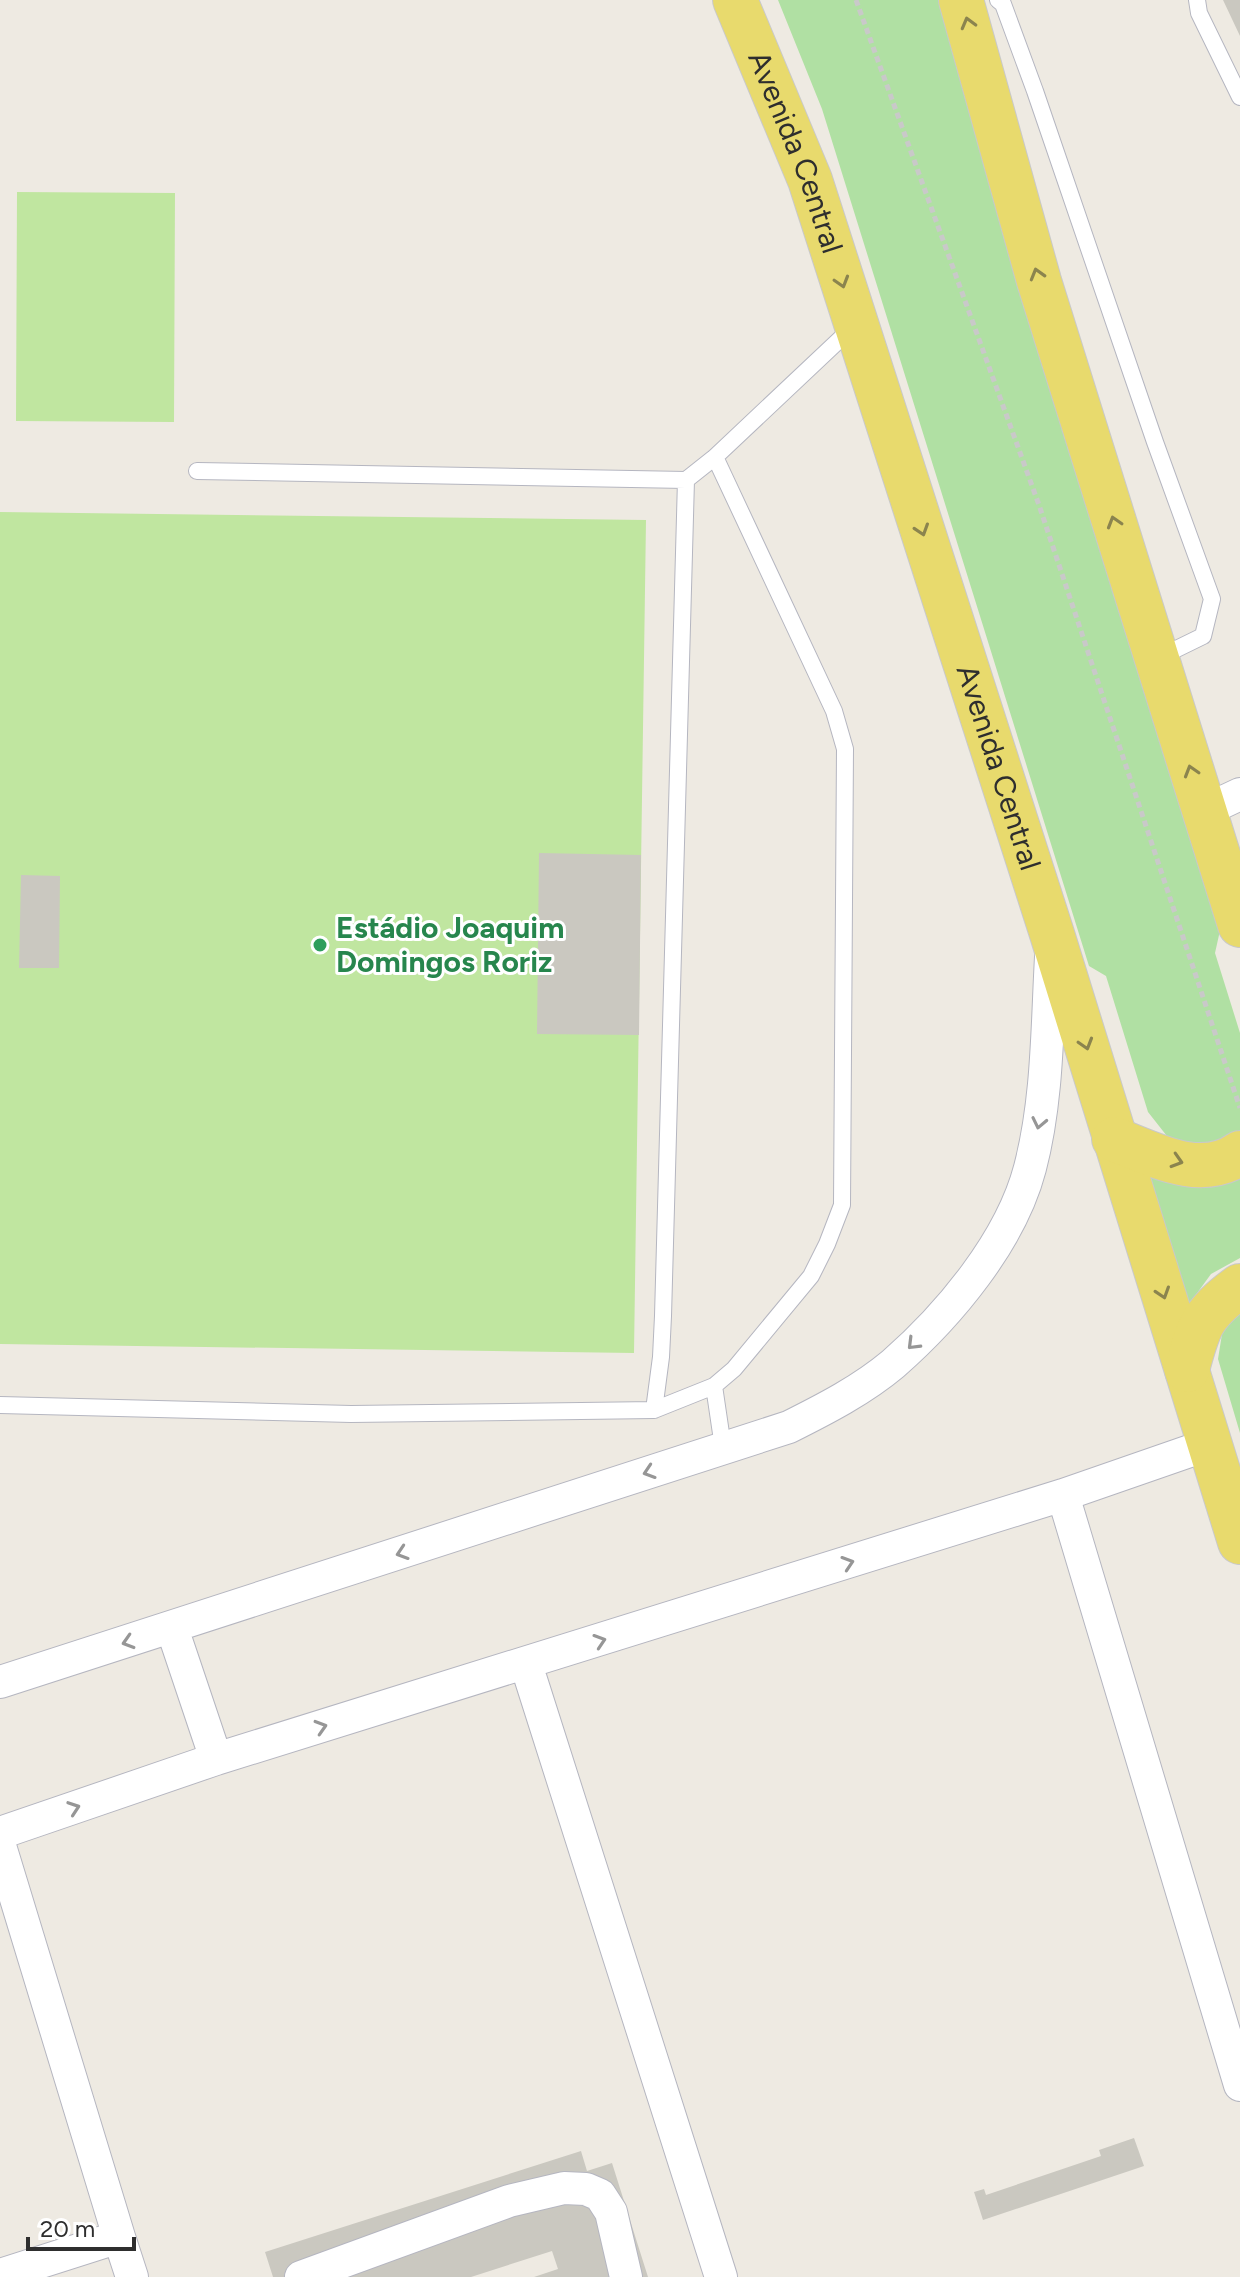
<svg xmlns="http://www.w3.org/2000/svg" width="1240" height="2277" font-family="Figtree,sans-serif">
<rect width="100%" height="100%" fill="#eeeae2"/>
<path fill="#b0e0a3" d="M778,0H945L1225,908L1215,953L1240,1033V1134L1232,1143L1174,1145L1148,1112L1106,976L1089,966L822,109Z
M1145,1174L1240,1176V1258L1211,1274L1187,1307Z
M1240,1302V1433L1218,1359L1222,1334Z"/>
<path fill="#c0e6a0" d="M17,192L175,193L174,422L16,421Z
M0,512L646,520L634,1353L0,1344Z"/>
<path fill="#cac8c0" d="M1223,0H1240V36Z
M539,853L641,855L639,1035L537,1034Z
M21,875L60,876L59,968H19Z
M1134,2138L1144,2166L983,2220L974,2192L984,2189L986,2195L1101,2156L1099,2150Z
M581,2151L587,2171L612,2163L648,2277H534L558,2269L552,2251L471,2277H273L265,2252Z"/>
<g fill="none" stroke-linecap="round" stroke-linejoin="round">
<defs>
<path id="service" d="M998,0L1003,4L1035,91L1155,442L1212,599L1203,636L1158,658
M1197,0L1199,13L1240,97
M197,471L686,480
M714,1386L723,1447
M0,1405L351,1414L654,1410L661,1357L663,1316L686,480L715,457L854,326
M654,1410L714,1386L734,1369L811,1276L827,1244L842,1205L845,749L834,711L715,457"/>
<path id="minor" d="M1204,811L1240,794
M1063,1495L1240,2085
M172,1628L216,1759
M526,1664L721,2277
M0,1682L789,1427C825,1409 862,1390 893,1364C949,1315 1011,1241 1030,1168C1048,1099 1047,1027 1051,957
M0,1833L216,1759L1063,1495L1210,1444
M0,1846L119,2237L0,2275
M119,2237L132,2277
M301,2277L509,2201L564,2188L586,2189L600,2195L611,2212L626,2277"/>
<g id="primary">
<path id="s1" d="M735,0L810,180L1052,934L1240,1542"/>
<path d="M961,0L1039,281L1240,925"/>
<path d="M1114,1139C1153,1154 1201,1181 1240,1153"/>
<path d="M1187,1370C1198,1327 1202,1313 1240,1286"/>
</g>
</defs>
<use href="#service" stroke="#b5b6c0" stroke-width="18"/>
<use href="#minor" stroke="#b5b6c0" stroke-width="34"/>
<use href="#primary" stroke="#c9c9c9" stroke-width="46"/>
<path stroke="#c9c9c9" stroke-width="5" stroke-dasharray="6 4" stroke-linecap="butt" d="M856,0L1039,505L1240,1108"/>
<use href="#service" stroke="#fff" stroke-width="16"/>
<use href="#minor" stroke="#fff" stroke-width="32"/>
<use href="#primary" stroke="#e8da6d" stroke-width="44"/>
</g>
<defs><path id="oneway-chevron" d="M-2-3.5L2.5 0L-2 3.5" fill="none" stroke-width="1.6" stroke-linecap="round" stroke-linejoin="round" transform="scale(2)"/></defs>
<g stroke="#8b844e">
<use href="#oneway-chevron" transform="translate(968 23) rotate(-105)"/>
<use href="#oneway-chevron" transform="translate(1037 274) rotate(-106)"/>
<use href="#oneway-chevron" transform="translate(842 282) rotate(73)"/>
<use href="#oneway-chevron" transform="translate(1114 522) rotate(-107)"/>
<use href="#oneway-chevron" transform="translate(922 530) rotate(72)"/>
<use href="#oneway-chevron" transform="translate(1191 771) rotate(-107)"/>
<use href="#oneway-chevron" transform="translate(1086 1044) rotate(73)"/>
<use href="#oneway-chevron" transform="translate(1177 1161) rotate(17)"/>
<use href="#oneway-chevron" transform="translate(1163 1293) rotate(72)"/>
</g>
<g stroke="#969696">
<use href="#oneway-chevron" transform="translate(1039 1123) rotate(102)"/>
<use href="#oneway-chevron" transform="translate(913 1344) rotate(135)"/>
<use href="#oneway-chevron" transform="translate(649 1472) rotate(162)"/>
<use href="#oneway-chevron" transform="translate(402 1553) rotate(162)"/>
<use href="#oneway-chevron" transform="translate(848 1563) rotate(-18)"/>
<use href="#oneway-chevron" transform="translate(600 1641) rotate(-18)"/>
<use href="#oneway-chevron" transform="translate(128 1642) rotate(163)"/>
<use href="#oneway-chevron" transform="translate(321 1727) rotate(-17)"/>
<use href="#oneway-chevron" transform="translate(74 1808) rotate(-19)"/>
</g>
<circle fill="#2e9e5b" stroke="#fff" stroke-width="3" cx="320" cy="945" r="8"/>
<g text-anchor="middle" stroke-width="6" stroke-linejoin="round" paint-order="stroke">
<g font-size="30" fill="#2e2e2e" stroke="#fff">
<text dy="10" stroke="none"><textPath href="#s1" startOffset="164">Avenida Central</textPath></text>
<text dy="10" stroke="none"><textPath href="#s1" startOffset="812">Avenida Central</textPath></text>
</g>
<g font-size="30" font-weight="bold" fill="#27864d" stroke="#fff" text-anchor="start">
<text x="336" y="938">Estádio Joaquim<tspan x="336" dy="34">Domingos Roriz</tspan></text>
</g>
</g>
<path d="M28 2237v12h106v-12" fill="none" stroke="#2e2e2e" stroke-width="4"/>
<text x="40" y="2237" font-size="24" fill="#2e2e2e" stroke="#ffffff" stroke-width="6" paint-order="stroke">20 m</text>
</svg>
